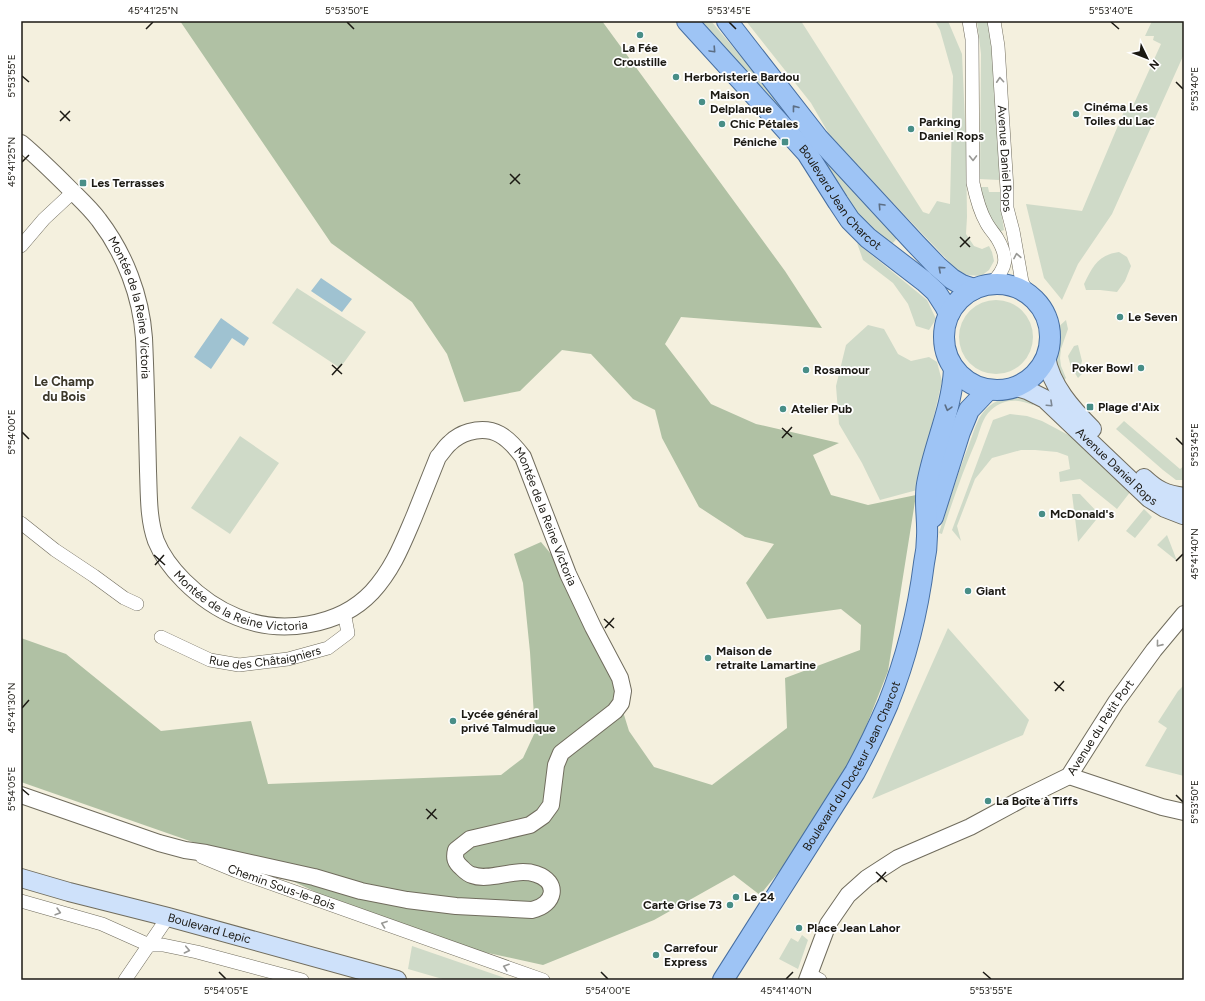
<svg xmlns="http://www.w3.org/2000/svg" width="1205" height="1001" font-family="Figtree,sans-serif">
<rect width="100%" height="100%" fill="#f4f0de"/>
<path fill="#cfdac8" d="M694,21H711L797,123L900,235L892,244L868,229Z
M746,21H801L923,212L929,214L937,201L950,204L953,76L940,30L935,21H948L962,54L966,144L967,217L966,234L974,246L982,249L989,246L992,252L994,261L989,270L981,276L967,275L956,269L850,158L829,134L811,103Z
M977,21H990L1001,146L999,180L980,179L981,54Z
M1152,21H1184V54L1112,214L1078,264L1062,300L1044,278L1026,204L1082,211L1125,109L1129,110L1132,108L1161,44L1153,40L1154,36H1145Z
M980,187H988L989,192H1001L1002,216L1004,230L999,232L988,213Z
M857,243L927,300L936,319L929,330L916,326L908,304L893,283L863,260Z
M1119,252L1127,257L1131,266L1125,281L1117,292L1100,290H1086L1084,284C1093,266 1098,255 1119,252Z
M297,288L366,332L340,368L272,323Z
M959 337a37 37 0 1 1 74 0a37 37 0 1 1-74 0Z
M1066,320L1068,329L1061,349L1060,358L1061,366L1066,378L1062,382C1058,372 1054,362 1055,352C1056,344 1057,337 1056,329Z
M868,325L884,329L898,354L911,361L929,357L937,362L942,381L917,490L880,500L862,463L839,424L836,386L846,345Z
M1078,345L1082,361L1081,365L1086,370L1078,378L1071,367L1068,356L1074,346Z
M1017,395L1034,401L1033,405C1018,399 1004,398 991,410C982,418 980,431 976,441C963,471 952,502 942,534L939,533C949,501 959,470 971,439C975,428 978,417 986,409C995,400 1006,397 1017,395Z
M1010,414L1027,416L1042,421L1074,438L1131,491L1117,509L1080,479L1060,482L1059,472L1070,469L1068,456L1057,452L1035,450H1021L992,458L975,479L957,526L961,541L952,530L993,420Z
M1124,421L1180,469L1184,466V480H1176L1163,470L1116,429Z
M240,436L279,463L230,534L191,508Z
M1072,494H1080L1100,515L1078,542Z
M1144,509L1152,517L1135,538L1126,531Z
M1167,535L1177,561L1157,545Z
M948,628L1029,720L1023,735L872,799Z
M1184,685V776L1145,766L1167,728L1158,722L1178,691Z
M802,935L808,940L798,969L779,959L791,938L798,942Z
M412,946L511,980H446L408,969Z"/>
<path fill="#b0c1a4" d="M180,21H602L785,271L822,328L681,317L665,344L711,404L756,424L839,443L813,455L831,495L868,505L916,495L888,671L858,747L818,824L760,895L734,875L654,920L543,965L465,948L371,918L286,878L207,847L21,782V638L66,654L161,731L251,721L268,784L501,775L523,758L535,732L530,652L523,583L514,554L541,542L571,578L608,663L629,731L654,767L712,785L787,728L785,678L860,650L861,625L841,609L767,619L746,583L774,544L745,537L699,507L662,438L655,410L633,399L591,354L562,350L520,391L464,402L447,354L412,302L331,243Z"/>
<path fill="#9fc2d1" d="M321,278L352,299L342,312L311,291Z
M221,318L249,338L244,346L232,338L211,369L194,357Z"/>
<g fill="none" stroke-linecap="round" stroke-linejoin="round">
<defs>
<g id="minor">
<path d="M969,21L972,39L973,183C976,197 979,210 986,222C989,228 993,232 997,238C1009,258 1007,268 991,284"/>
<path id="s1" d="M994,21L998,46L1007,189V208L1013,231L1022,282L1028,294"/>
<path d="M21,246L44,219L73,192"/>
<path d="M21,523L55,550L94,576L124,598L137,604"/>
<path id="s2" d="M161,637L210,660L239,665L288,659L328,648L348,633L344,612"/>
<path id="s3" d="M202,857L236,871L543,980"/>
<path d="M21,901L102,924L149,945H163L197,952L302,980"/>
<path d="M809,974L820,980"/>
<path d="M125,980L168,917"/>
</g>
<g id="tertiary">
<path id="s4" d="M21,143C39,158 54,173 70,189C80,199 91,209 99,220C125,254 141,296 144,338C146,382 147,427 148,471C149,494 148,519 156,541C162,556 172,569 184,581C199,596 217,609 237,617C280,635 339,627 372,592C393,569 402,545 414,517C422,497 430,477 438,457C442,453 445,447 450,443C455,438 462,434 469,432C494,425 508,437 523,457L568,574L593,627L620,678L623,691L621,703L615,711L561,753L556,765L551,805L543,816L530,825L470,839L456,850C454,858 455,862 462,868C465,871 468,874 472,875C490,882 515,867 536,874C560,882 555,905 532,910L456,906L407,900L361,891L314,877L206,853L185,850L159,843L21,795"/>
<path d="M1069,776L1162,807L1184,812"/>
<path id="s5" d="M807,980L828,924L848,895L867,878L898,858L970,827L1020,800L1069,776L1116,702L1154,650L1184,614"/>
</g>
<g id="secondary">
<path d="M1046,357C1051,386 1072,409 1092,429"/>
<path id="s6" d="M1016,387L1027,390L1045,399L1149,498L1165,508L1183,515"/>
<path d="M1144,478C1158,491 1165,494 1184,497"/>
<path id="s7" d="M21,878L69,892L168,917L397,980"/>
</g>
<g id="primary">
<path id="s8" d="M687,21L807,153L838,202L850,220L868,238L924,281L936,292L945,306L949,314"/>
<path d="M727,21L818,138L915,243L937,266L952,279L962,285L974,289"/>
<circle cx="997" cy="337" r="53"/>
<path d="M933,517L960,432L969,410L988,390"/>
<path id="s9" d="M723,980L855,772C867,750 878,727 888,704C906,659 918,611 924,563C926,554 927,545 927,536C928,519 924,502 927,484C934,445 952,409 954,369"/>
</g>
</defs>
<use href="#minor" stroke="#706c5d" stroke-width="14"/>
<use href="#tertiary" stroke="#706c5d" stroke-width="18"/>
<use href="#secondary" stroke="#706c5d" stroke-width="20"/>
<use href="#primary" stroke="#466ea1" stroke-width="22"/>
<use href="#minor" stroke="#fff" stroke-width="13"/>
<use href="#tertiary" stroke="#fff" stroke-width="16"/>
<use href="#secondary" stroke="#cee1fa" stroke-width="18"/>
<use href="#primary" stroke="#9ec4f5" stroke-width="20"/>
</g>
<defs><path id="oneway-chevron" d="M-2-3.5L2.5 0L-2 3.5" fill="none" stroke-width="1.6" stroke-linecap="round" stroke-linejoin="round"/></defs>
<g stroke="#5c6e84">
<use href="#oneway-chevron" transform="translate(713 50) rotate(47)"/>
<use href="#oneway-chevron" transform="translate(795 108) rotate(-128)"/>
<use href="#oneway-chevron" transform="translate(881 206) rotate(-133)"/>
<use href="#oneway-chevron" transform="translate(941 269) rotate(-138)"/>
<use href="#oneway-chevron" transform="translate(948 408) rotate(106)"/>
</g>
<g stroke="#989895">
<use href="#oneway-chevron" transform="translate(1000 80) rotate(-94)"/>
<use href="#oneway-chevron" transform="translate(973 158) rotate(89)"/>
<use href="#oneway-chevron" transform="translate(1017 256) rotate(-100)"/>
<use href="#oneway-chevron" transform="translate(1159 644) rotate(129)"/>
<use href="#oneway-chevron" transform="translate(58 912) rotate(16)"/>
<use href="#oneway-chevron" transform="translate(384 924) rotate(-160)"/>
<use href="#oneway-chevron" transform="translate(187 950) rotate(12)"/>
<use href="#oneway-chevron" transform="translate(506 967) rotate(-161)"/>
</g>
<use stroke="#7d8792" href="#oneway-chevron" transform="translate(1050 404) rotate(43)"/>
<path fill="none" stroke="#1b1913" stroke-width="1.5" d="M347,22L354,29M729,22L736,29M1111,22L1119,29M146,29L153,22M22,76L29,82M1176,82L1183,89M60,111L70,121M60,121L70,111M22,162L29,155M510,174L520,184M510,184L520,174M960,237L970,247M960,247L970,237M332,365L342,374M332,375L342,364M782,428L792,437M22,432L29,439M782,438L792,427M1176,438L1183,445M154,555L165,565M1176,561L1183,554M155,565L164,555M604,619L614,628M605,628L614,618M1054,682L1064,691M1055,691L1064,681M22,708L29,700M22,789L29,795M1176,795L1183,802M426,809L437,819M427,819L436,809M876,872L887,882M877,882L886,872M219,972L226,979M601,972L608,979M983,972L991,979M786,979L793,972"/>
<g fill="#488e87" stroke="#fff" stroke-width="1.5">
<circle cx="640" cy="35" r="4"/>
<circle cx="676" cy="77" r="4"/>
<circle cx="702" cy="102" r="4"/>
<circle cx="1076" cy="114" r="4"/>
<circle cx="722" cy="124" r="4"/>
<circle cx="911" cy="129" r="4"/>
<rect x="781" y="138" width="8" height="8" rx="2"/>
<rect x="79" y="179" width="8" height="8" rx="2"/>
<circle cx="1120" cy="317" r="4"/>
<circle cx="1141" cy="368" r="4"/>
<circle cx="806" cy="370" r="4"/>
<rect x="1086" y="403" width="8" height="8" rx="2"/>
<circle cx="783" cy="409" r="4"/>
<circle cx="1042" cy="514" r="4"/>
<circle cx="968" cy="591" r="4"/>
<circle cx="708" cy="658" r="4"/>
<circle cx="453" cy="721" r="4"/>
<circle cx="988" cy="801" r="4"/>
<circle cx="736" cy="897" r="4"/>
<circle cx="730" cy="905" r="4"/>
<circle cx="799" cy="928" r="4"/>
<circle cx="656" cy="955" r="4"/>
</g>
<g text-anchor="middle" stroke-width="3.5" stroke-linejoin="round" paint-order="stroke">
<g font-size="12" font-weight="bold" fill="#1b1913" stroke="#fff" text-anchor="start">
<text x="640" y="52" text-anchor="middle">La Fée<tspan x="640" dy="14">Croustille</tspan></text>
<text x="684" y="81">Herboristerie Bardou</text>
<text x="710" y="99">Maison<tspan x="710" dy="14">Delplanque</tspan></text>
<text x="1084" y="111">Cinéma Les<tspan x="1084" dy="14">Toiles du Lac</tspan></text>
<text x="919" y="126">Parking<tspan x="919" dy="14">Daniel Rops</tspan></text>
<text x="730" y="128">Chic Pétales</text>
<text x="777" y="146" text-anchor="end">Péniche</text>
<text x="91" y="187">Les Terrasses</text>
<text x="1128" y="321">Le Seven</text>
<text x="1133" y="372" text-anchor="end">Poker Bowl</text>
<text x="814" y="374">Rosamour</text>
<text x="1098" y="411">Plage d'Aix</text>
<text x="791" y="413">Atelier Pub</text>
<text x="1050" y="518">McDonald's</text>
<text x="976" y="595">Giant</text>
<text x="716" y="655">Maison de<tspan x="716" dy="14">retraite Lamartine</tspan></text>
<text x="461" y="718">Lycée général<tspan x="461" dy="14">privé Talmudique</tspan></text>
<text x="996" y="805">La Boîte à Tiffs</text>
<text x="744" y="901">Le 24</text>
<text x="722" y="909" text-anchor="end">Carte Grise 73</text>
<text x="807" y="932">Place Jean Lahor</text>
<text x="664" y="952">Carrefour<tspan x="664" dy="14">Express</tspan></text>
</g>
<g font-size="12" fill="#1b1913" stroke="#fff">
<text dy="4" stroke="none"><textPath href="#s1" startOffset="138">Avenue Daniel Rops</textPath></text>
<text dy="4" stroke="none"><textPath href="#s8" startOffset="234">Boulevard Jean Charcot</textPath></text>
<text dy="4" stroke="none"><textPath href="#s4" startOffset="205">Montée de la Reine Victoria</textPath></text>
<text dy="4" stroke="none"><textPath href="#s6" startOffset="130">Avenue Daniel Rops</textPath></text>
<text dy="4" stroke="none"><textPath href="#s4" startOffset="1020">Montée de la Reine Victoria</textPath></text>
<text dy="4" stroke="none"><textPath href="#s4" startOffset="553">Montée de la Reine Victoria</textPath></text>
<text dy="4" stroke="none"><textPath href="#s2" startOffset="110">Rue des Châtaigniers</textPath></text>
<text dy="4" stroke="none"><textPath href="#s5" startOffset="405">Avenue du Petit Port</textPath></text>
<text dy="4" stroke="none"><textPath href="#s9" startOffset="250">Boulevard du Docteur Jean Charcot</textPath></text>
<text dy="4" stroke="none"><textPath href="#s3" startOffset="85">Chemin Sous-le-Bois</textPath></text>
<text dy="4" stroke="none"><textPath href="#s7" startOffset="195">Boulevard Lepic</textPath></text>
</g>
<g font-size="13" font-weight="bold" fill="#3d392b" stroke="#fff">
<text x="64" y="386">Le Champ<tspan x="64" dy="15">du Bois</tspan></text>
</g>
</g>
<rect width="1205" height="1001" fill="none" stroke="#ffffff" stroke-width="44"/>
<g transform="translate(1147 58) rotate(133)" stroke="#ffffff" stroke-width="3" paint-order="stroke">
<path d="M0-3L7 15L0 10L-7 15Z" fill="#1b1913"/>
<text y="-6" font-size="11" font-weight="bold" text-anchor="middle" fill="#1b1913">N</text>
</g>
<rect x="22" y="22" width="1161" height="957" fill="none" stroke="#1b1913" stroke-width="1.5"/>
<g font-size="10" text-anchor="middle" fill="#1b1913">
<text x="153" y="14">45°41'25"N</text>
<text x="347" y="14">5°53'50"E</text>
<text x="729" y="14">5°53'45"E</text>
<text x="1111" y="14">5°53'40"E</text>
<text transform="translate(11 76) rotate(-90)" y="4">5°53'55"E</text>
<text transform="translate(1194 89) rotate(-90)" y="4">5°53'40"E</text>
<text transform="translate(11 162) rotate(-90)" y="4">45°41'25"N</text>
<text transform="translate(11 432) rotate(-90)" y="4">5°54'00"E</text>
<text transform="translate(1194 445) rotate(-90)" y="4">5°53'45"E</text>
<text transform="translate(1194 554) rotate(-90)" y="4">45°41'40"N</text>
<text transform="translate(11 708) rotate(-90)" y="4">45°41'30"N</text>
<text transform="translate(11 789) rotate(-90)" y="4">5°54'05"E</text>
<text transform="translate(1194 802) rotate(-90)" y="4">5°53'50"E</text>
<text x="226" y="994">5°54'05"E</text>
<text x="608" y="994">5°54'00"E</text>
<text x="786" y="994">45°41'40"N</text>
<text x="991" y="994">5°53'55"E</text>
</g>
</svg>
